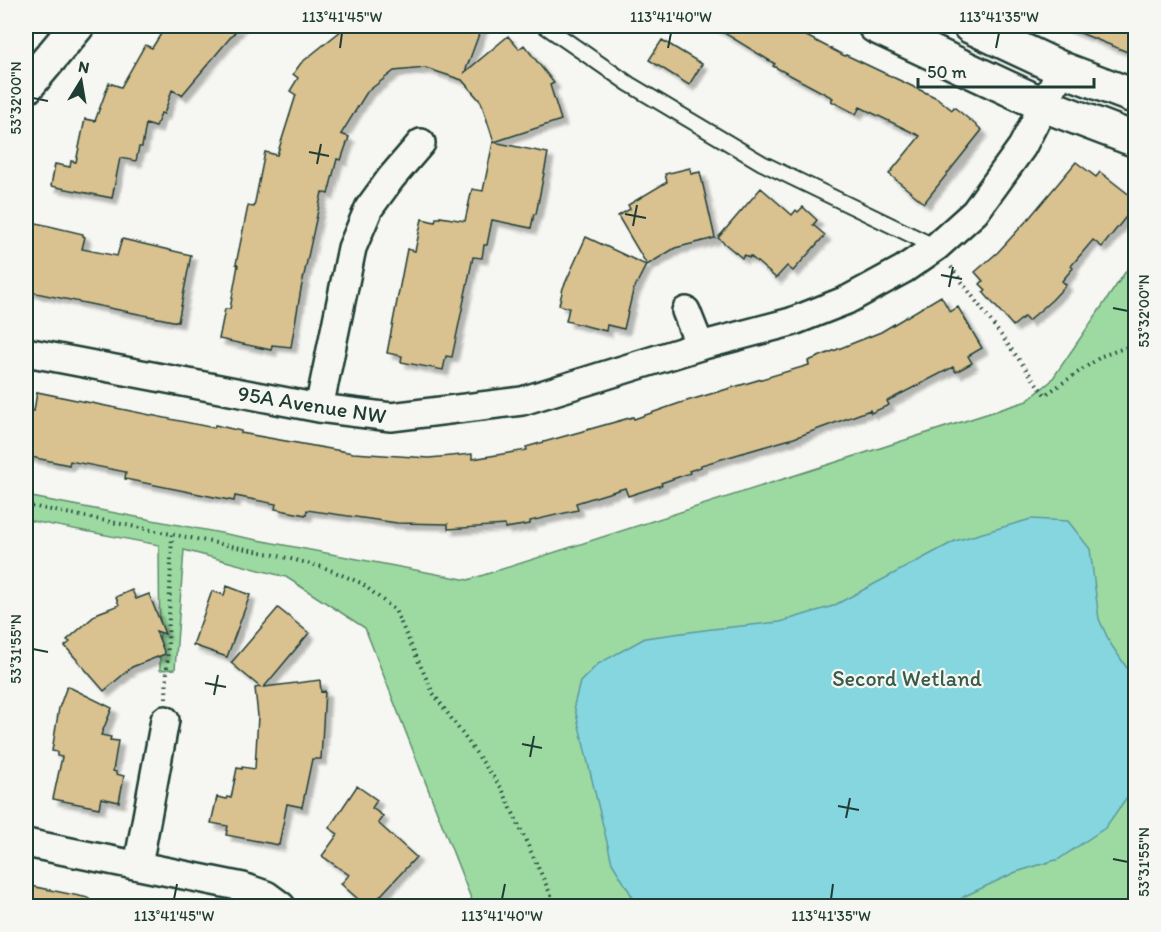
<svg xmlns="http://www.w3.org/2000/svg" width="1161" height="932" font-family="Itim,sans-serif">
<defs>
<filter id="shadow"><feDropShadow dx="5.5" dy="5.5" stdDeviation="1.5" flood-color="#0004"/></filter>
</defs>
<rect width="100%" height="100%" fill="#f6f6f2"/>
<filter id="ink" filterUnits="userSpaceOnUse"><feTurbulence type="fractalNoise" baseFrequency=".0167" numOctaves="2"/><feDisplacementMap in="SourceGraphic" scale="12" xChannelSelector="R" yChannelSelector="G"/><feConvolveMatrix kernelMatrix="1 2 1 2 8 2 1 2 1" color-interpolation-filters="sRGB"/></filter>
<g filter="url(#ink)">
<path fill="#9cdaa2" stroke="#5e8c6b" stroke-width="1.5" d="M1135,258V906H474L365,628L286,577L184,550L175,669L160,670L159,545L26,520V496L468,580L1027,401L1051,381Z"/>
<path fill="#85d6df" stroke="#5c999b" stroke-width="1.5" d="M1031,519L1068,521L1090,549L1099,619L1110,643L1135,680V786L1105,828L1059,859L1016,872L965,896L951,906H638L612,863L574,705L580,682L598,664L645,638L712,629L780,622L833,606L955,541Z"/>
<path fill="#dac190" stroke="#1f3d34" stroke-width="1.5" filter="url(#shadow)" d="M166,26H240L182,95L172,90L164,114L161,113L156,127L146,124L142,147H139L136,161L120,158L112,198L51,186L55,164L70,167L71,161L76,162L85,119L95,121L109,83L121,87L145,45L152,48Z
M347,26H482L465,72L508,36L519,49L524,45L554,83L550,85L561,120L494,142L481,102L462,80L426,68L394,71L367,92L341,134L349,137L341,160L337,159L328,194L322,192L301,289L291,347L272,345L271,350L219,339L225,309H230L238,265L236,264L248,206L254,207L265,152L277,155L296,95L290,91L298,78L293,74L301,63Z
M713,26H787L845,56L846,55L937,98L952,110L954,107L982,130L924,203L889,174L920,136L860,107L856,114L831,101L833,98L773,66L775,64Z
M1063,26H1136V39L1130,53Z
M662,40L702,64L689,85L649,60Z
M493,142L548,153L536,214H534L531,228L492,220L487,245H484L482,258L473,257L452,357L446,356L443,370L401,362L402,356L387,353L407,249L415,251L422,219L435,222L436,218H440V217L465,221L472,189L483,191Z
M1076,162L1096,177L1100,172L1136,200V202L1128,212L1129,213L1102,247L1093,240L1071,266L1073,268L1062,281L1066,285L1052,300L1028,321L1024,317L1013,326L983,292L986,290L980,284L983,281L975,272L998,252L1030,217Z
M690,168L691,174L700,172L715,238L675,248L647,265L618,216L630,209L628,205L667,182L665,174Z
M761,188L792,215L796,210L798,212L803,207L817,220L813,225L825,235L793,271L787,266L776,278L750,256L749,258L745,255L742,258L718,238Z
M28,221L83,234V236L85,237L82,249L117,256L122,239L191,255L178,322L26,291V233Z
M586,237L646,265L633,291L624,329L607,325L606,331L566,321L569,308L559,305L563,288Z
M941,296L950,312L958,307L982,348L968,356L972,363L956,372L953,367L887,401L889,405L871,413L870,410L794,438L701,465V467L689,471L690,473L661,483L662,485L628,496L625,488L576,503L578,510L530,521V524L505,528V525L448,529V524L397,523L307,510L306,515L275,509L276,504L235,496L234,501L125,479L126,472L70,461L69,465L26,456V425L29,410L34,411L37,392L214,428L215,425L241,431V433L353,453L429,458L472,454V459L527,450L526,447L633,417L634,419L680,403L809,365L808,361L881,332Z
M227,586L250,595L227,657L193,645L212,591L224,595Z
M132,590L136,599L149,594L165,634L156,631L165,654L132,667L104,691L65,646L70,642L67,640L98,613L119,605L116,597Z
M278,608L309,633L264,687L320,680L321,692L325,691L321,759H312L302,807L287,804L279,845L226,835L228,826L211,823L217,797L227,799V797L231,798L237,768L242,769V767L255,769L258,716L255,688L260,687L231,663Z
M67,686L112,708L101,735L111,737L110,740L118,741L113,771L116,772V774L124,776L119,802L101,798L99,808L53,799L62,757L57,756V752L52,751L59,708Z
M357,786L377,800L372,808L383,816L378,823L416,857L371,906H366L341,884L349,875L322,856L338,834L329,828Z
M26,885L89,898L88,906H26Z"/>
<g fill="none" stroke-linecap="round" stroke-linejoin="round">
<defs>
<path id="service" d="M545,26L629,84L762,163L936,247"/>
<path id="minor" d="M686,311L700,346
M26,352L319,408L391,417L522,401L700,346L791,322L847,300L904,269L936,247L975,212L1022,147L1062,69
M319,408L352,248L369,208L391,178L421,143
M26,843L243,887L266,895L281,906
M138,865L165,720"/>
<path id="tertiary" d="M875,26L1044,105L1136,140
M970,26L1062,69L1136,97
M26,87L77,26"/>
</defs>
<use href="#service" stroke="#1f3d34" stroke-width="18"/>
<use href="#minor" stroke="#1f3d34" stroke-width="32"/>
<use href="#tertiary" stroke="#1f3d34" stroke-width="38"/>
<path stroke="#1f3d34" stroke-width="4" stroke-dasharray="1.5 4.5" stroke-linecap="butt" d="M951,267L1045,395L1102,356L1136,344
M26,505L271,554L323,567L361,583L395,610L433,693L502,789L556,906
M166,698L172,534"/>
<use href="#service" stroke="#f6f6f2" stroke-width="14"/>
<use href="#minor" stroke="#f6f6f2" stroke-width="27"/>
<use href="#tertiary" stroke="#f6f6f2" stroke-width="33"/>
</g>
</g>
<path fill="none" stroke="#1f3d34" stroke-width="2" d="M340,48L342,33M668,48L671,33M996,48L999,33M33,98L48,101M309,152L329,156M317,164L321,144M625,214L646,218M633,226L637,205M941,275L962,279M949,287L953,267M1113,308L1128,311M33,649L48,652M205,683L226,687M214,695L218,675M522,744L542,748M530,757L534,736M838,806L859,810M846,818L850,798M1113,859L1128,862M174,899L177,884M502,899L505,884M831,899L833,884"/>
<g text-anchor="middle" stroke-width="4.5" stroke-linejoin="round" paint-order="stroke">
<g font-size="22" fill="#1f3d34" stroke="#f6f6f2">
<text transform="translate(312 404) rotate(9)" y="8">95A Avenue NW</text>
</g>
<g font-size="22" fill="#385c4a" stroke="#f6f6f2">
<text x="907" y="686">Secord Wetland</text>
</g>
</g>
<rect width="1161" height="932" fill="none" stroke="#f6f6f2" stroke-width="66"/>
<g transform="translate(81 81) rotate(11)" stroke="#f6f6f2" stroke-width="4.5" paint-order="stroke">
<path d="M0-4.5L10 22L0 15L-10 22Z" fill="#1f3d34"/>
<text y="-9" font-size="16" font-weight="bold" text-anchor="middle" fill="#1f3d34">N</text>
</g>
<path d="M918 78v9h176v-9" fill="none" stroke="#1f3d34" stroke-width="3"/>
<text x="927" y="78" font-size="18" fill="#1f3d34" stroke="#f6f6f2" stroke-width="4.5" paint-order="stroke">50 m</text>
<rect x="33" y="33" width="1095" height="866" fill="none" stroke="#1f3d34" stroke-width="2"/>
<g font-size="15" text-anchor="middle" fill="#1f3d34">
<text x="342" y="22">113°41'45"W</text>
<text x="671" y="22">113°41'40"W</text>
<text x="999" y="22">113°41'35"W</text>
<text transform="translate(16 98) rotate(-90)" y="5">53°32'00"N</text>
<text transform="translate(1144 311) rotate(-90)" y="5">53°32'00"N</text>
<text transform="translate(16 649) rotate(-90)" y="5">53°31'55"N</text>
<text transform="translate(1144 862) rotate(-90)" y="5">53°31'55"N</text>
<text x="174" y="921">113°41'45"W</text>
<text x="502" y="921">113°41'40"W</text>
<text x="831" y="921">113°41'35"W</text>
</g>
</svg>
